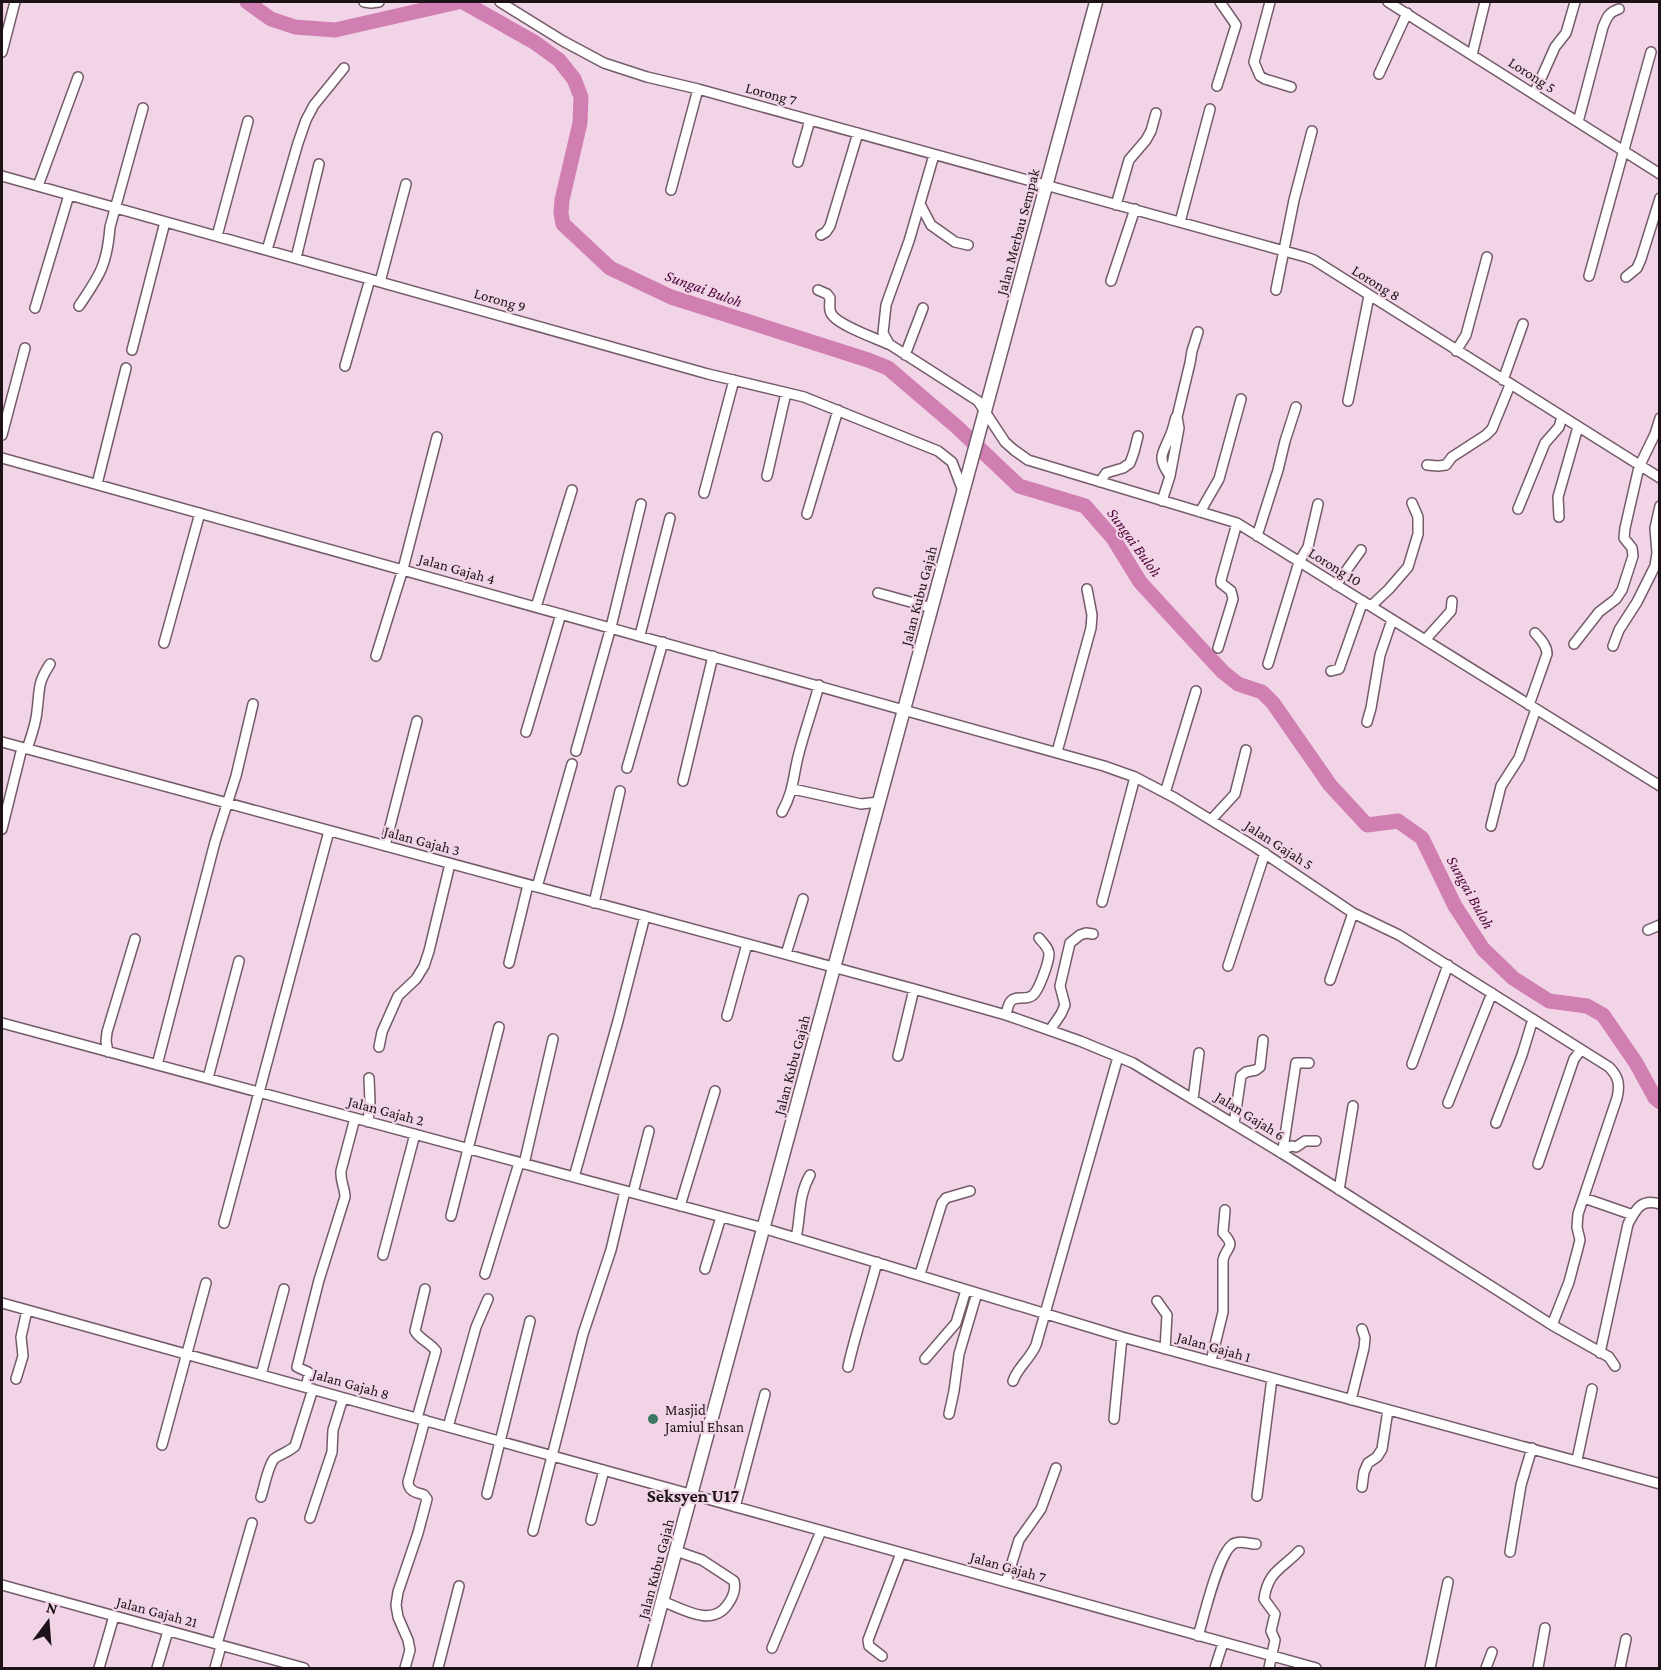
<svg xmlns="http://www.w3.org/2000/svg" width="1661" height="1670" font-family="'Crimson Pro',serif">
<rect width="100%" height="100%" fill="#f1d5e6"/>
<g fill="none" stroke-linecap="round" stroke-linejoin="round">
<path stroke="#d17fb3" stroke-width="15" d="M247,2L271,19L295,27L335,30L458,2
M463,2L534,42L559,60L574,79L581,97L580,123L562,200L561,213L563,224L610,268L671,297L868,360L888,368L902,380L957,427L1019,486L1085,506L1113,538L1140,582L1207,655L1223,672L1238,684L1262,692L1273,703L1330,785L1367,825L1398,821L1422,838L1455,906L1483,949L1513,978L1549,1001L1587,1006L1603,1015L1636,1063L1655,1098L1660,1102"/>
<defs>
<path id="minor" d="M364,2L371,3L379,2
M500,2L563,41L604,63L647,77L698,89L1306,257L1314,260L1660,478
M1270,2L1254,62L1260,76L1265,79L1291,87
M1388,2L1660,174
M2,52L15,2
M1472,55L1485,2
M1379,74L1407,13
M1217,86L1236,25L1220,2
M1534,94L1555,47L1566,33L1575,2
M1578,122L1603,27C1607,17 1609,12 1619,9
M934,155L909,241L886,305L883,333L889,344L978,401L1005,442L1014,450L1028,460L1237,523L1660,786
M798,162L810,120
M2,176L708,374L804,397L938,451L952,462L963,491
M38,186L78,77
M671,190L698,89
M920,204L931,225L955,242L968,245
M1116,205L1129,160L1146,140L1151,131L1156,113
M1180,222L1210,109
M821,235L826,232L830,226L858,133
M217,236L248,121
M267,250L298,143L306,120L314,105L344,68
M296,258L319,164
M1589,276L1651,52
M1626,277L1637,268L1641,259L1660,198
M1111,281L1135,209
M380,282L406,184
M818,290L827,294L830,298C830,304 828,311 833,316C841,326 875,338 888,344
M1276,290L1294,200L1312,131
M79,306C100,275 107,265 110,227L143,108
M35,308L69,195
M132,350L165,222
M1456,351L1466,335L1487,257
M905,355L923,308
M345,366L370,279
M1503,380L1523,324
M1348,401L1369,296
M2,435L25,348
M2,458L1104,766L1135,777L1175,798L1255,847L1353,913L1399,935L1609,1067C1619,1077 1620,1085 1617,1098L1578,1214L1577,1227L1580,1240L1578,1248L1569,1282L1552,1325
M1427,465L1438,466L1446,465L1452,457L1486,435L1492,429L1510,385
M767,476L786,393
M1170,476C1156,456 1163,454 1170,436C1173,430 1174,423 1176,417
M1100,482L1106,473L1123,468L1130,463L1134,452L1138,436
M97,484L126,368
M704,493L734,380
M1162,501L1170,476L1179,428L1177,417L1190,363L1192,351L1198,332
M1518,509L1545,443L1559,427L1562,417
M1200,512L1219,479L1241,399
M807,514L838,410
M1559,517L1558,497L1578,427
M1257,536L1278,470L1285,441L1296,407
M1336,585L1361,550
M878,593L932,608
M1371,606L1389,589L1408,567L1418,534V517L1412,503
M536,607L572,490
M640,635L670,518
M1425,640L1451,611L1452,601
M164,643L200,513
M1574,644L1599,612L1616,599L1622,590L1633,556L1632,548L1624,538L1625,528L1639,467L1655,434L1660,418
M1613,646L1619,630L1637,602L1655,566L1657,553L1655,528L1660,506
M1218,648L1233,599L1231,591L1221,583V580L1237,523
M376,656L403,569L437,437
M1268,664L1299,562L1308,547L1318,504
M1331,671L1339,669L1363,601
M1529,705L1547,654C1547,645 1540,639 1535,633
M1367,722L1371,708L1380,655L1392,620
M526,732L561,614
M2,742L914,989L1006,1015L1080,1041L1133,1063L1288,1157L1552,1325L1609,1357L1615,1366
M27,749C31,737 36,724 37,711C40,688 37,684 50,664
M576,751L611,627L641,504
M1057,752L1091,628L1092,615L1087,589
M627,768L663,642
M683,781L713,656
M793,789L861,804L879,802
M1165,793L1196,691
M782,812C794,791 793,775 799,753C805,730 813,708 819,685
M1211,820L1235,794L1246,750
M1491,826L1501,786L1519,758L1536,709
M2,829L22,748
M385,846L417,721
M537,887L572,764
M1102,902L1135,777
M594,903L620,791
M1648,930L1660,925
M786,954L803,899
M509,963L528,885
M1228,966L1265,853
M1330,980L1353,913
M1006,1015C1007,1011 1008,1004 1011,1001C1016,995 1027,1001 1033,995C1039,990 1049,962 1049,954C1049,948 1043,943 1039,938
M727,1016L747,944
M2,1023L763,1228L1122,1337L1660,1484
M1050,1030L1061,1014L1065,1005L1060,986L1070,943L1080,935L1086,933L1093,934
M379,1047L382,1032L398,996L416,979L424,966L429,951L450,864
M108,1052L106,1041L107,1032L135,939
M898,1056L914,989
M1412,1064L1448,965
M157,1065L215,842L236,776L253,704
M208,1078L239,961
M1193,1099L1199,1053
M1448,1103L1492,993
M368,1122L370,1102L369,1078
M1496,1123L1522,1055L1533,1019
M1234,1124L1241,1076L1246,1072L1256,1070L1260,1067L1263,1040
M1283,1149L1292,1146L1296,1147L1305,1141H1316
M1281,1153L1283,1149L1296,1063H1309
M524,1164L553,1039
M1538,1164L1574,1059L1581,1050
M574,1177L618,1021L645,916
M1339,1190L1353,1106
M633,1193L649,1131
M1584,1198L1633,1215
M680,1206L715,1091
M451,1216L499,1027
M224,1223L329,831
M796,1238C801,1215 798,1196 810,1175
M383,1255L415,1134
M705,1269L721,1217
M485,1274L519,1163
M920,1274L942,1203L946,1198L970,1191
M1157,1301L1167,1315L1165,1349
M2,1303L1316,1668
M1600,1353L1628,1224C1636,1209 1641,1198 1660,1204
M925,1359L956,1323L966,1290
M1211,1361L1223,1312V1260C1226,1246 1237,1248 1223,1233L1225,1210
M848,1367C856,1331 868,1297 877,1262
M261,1375L284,1289
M16,1379L23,1356L21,1337L27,1310
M1013,1381C1018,1367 1030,1359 1036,1345L1118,1057
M306,1387L309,1374L308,1372L297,1367L319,1280L345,1197C345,1188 340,1181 341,1171L355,1118
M1351,1400L1364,1348L1365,1338L1362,1329
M949,1414L954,1391L959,1354L977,1293
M417,1418L436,1351C431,1343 420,1340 415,1331L425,1289
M1114,1419L1122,1337
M448,1427L476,1327L488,1299
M162,1445L206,1283
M1577,1460L1592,1389
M1362,1487L1364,1472L1368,1463L1377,1457L1382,1449L1388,1410
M487,1494L530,1321
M1257,1496L1272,1378
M261,1497C264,1488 268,1466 274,1459C280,1454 289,1452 295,1446L313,1389
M735,1507L765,1394
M310,1518L332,1452L333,1430L343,1398
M591,1520L604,1470
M533,1531L583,1334L611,1250L625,1191
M1510,1552L1521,1485L1532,1448
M1006,1582L1019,1540L1041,1509L1056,1468
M2,1585L304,1668
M662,1601C683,1609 712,1628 728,1604C733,1597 736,1589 734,1581L702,1560L676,1551
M1198,1636C1204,1617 1218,1554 1233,1544C1239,1540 1250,1544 1256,1544
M217,1644L252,1523
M772,1648L821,1531
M882,1656L869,1646L868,1640L901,1553
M99,1668L114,1616
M157,1668L168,1631
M215,1668L221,1646
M405,1668L410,1650L408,1640L398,1617L396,1605L398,1592L418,1533L427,1499L424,1495C416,1492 409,1492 408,1482L425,1420
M438,1668L459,1586
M1215,1668L1223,1643
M1269,1668L1275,1640L1271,1631L1275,1614L1264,1599C1268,1571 1282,1569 1299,1551
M1430,1668L1448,1582
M1486,1668L1492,1652
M1538,1668L1545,1628
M1620,1668L1626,1639"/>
<path id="tertiary" d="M644,1668L1096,2"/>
</defs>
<use href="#minor" stroke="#745b6a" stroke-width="12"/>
<use href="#tertiary" stroke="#745b6a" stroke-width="15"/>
<use href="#minor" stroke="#fff" stroke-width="9"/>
<use href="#tertiary" stroke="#fff" stroke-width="12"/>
</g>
<circle fill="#3b7762" stroke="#f1d5e6" stroke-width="2" cx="653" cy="1419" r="6"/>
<g text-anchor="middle" stroke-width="4.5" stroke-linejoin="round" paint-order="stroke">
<g font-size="15" fill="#1c1218" stroke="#f1d5e6">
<text transform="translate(1532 75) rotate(33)" y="5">Lorong 5</text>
<text transform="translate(771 94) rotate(15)" y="5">Lorong 7</text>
<text transform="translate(1018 232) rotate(-75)" y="5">Jalan Merbau Sempak</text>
<text transform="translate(1376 283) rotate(32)" y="5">Lorong 8</text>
<text transform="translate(500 300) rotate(16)" y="5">Lorong 9</text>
<text transform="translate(1335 567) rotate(32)" y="5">Lorong 10</text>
<text transform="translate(457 569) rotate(16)" y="5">Jalan Gajah 4</text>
<text transform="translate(919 596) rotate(-75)" y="5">Jalan Kubu Gajah</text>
<text transform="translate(422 841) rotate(15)" y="5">Jalan Gajah 3</text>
<text transform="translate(1279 845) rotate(33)" y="5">Jalan Gajah 5</text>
<text transform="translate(792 1065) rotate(-75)" y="5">Jalan Kubu Gajah</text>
<text transform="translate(386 1111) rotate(15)" y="5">Jalan Gajah 2</text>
<text transform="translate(1250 1116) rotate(32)" y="5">Jalan Gajah 6</text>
<text transform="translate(1214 1347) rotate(16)" y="5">Jalan Gajah 1</text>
<text transform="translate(351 1384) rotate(16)" y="5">Jalan Gajah 8</text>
<text transform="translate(1008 1567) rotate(16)" y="5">Jalan Gajah 7</text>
<text transform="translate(656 1569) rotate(-75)" y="5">Jalan Kubu Gajah</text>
<text transform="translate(157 1612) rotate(15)" y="5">Jalan Gajah 21</text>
</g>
<g font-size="15" fill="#1c1218" stroke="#f1d5e6" text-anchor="start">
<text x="665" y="1415">Masjid<tspan x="665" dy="17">Jamiul Ehsan</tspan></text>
</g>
<g font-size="16" font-style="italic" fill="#50053d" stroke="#f1d5e6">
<text transform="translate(704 288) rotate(20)" y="6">Sungai Buloh</text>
<text transform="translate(1135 542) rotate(54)" y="6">Sungai Buloh</text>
<text transform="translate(1471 892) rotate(61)" y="6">Sungai Buloh</text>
</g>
<g font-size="18" font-weight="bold" fill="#1c1218" stroke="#f1d5e6">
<text x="693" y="1502">Seksyen U17</text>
</g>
</g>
<rect width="1661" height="1670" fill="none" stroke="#1c1218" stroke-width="6"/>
<g transform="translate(48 1622) rotate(16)" stroke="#f1d5e6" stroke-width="4.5" paint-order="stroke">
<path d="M0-4.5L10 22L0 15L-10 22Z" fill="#1c1218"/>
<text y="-9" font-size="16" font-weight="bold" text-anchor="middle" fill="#1c1218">N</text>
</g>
</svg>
